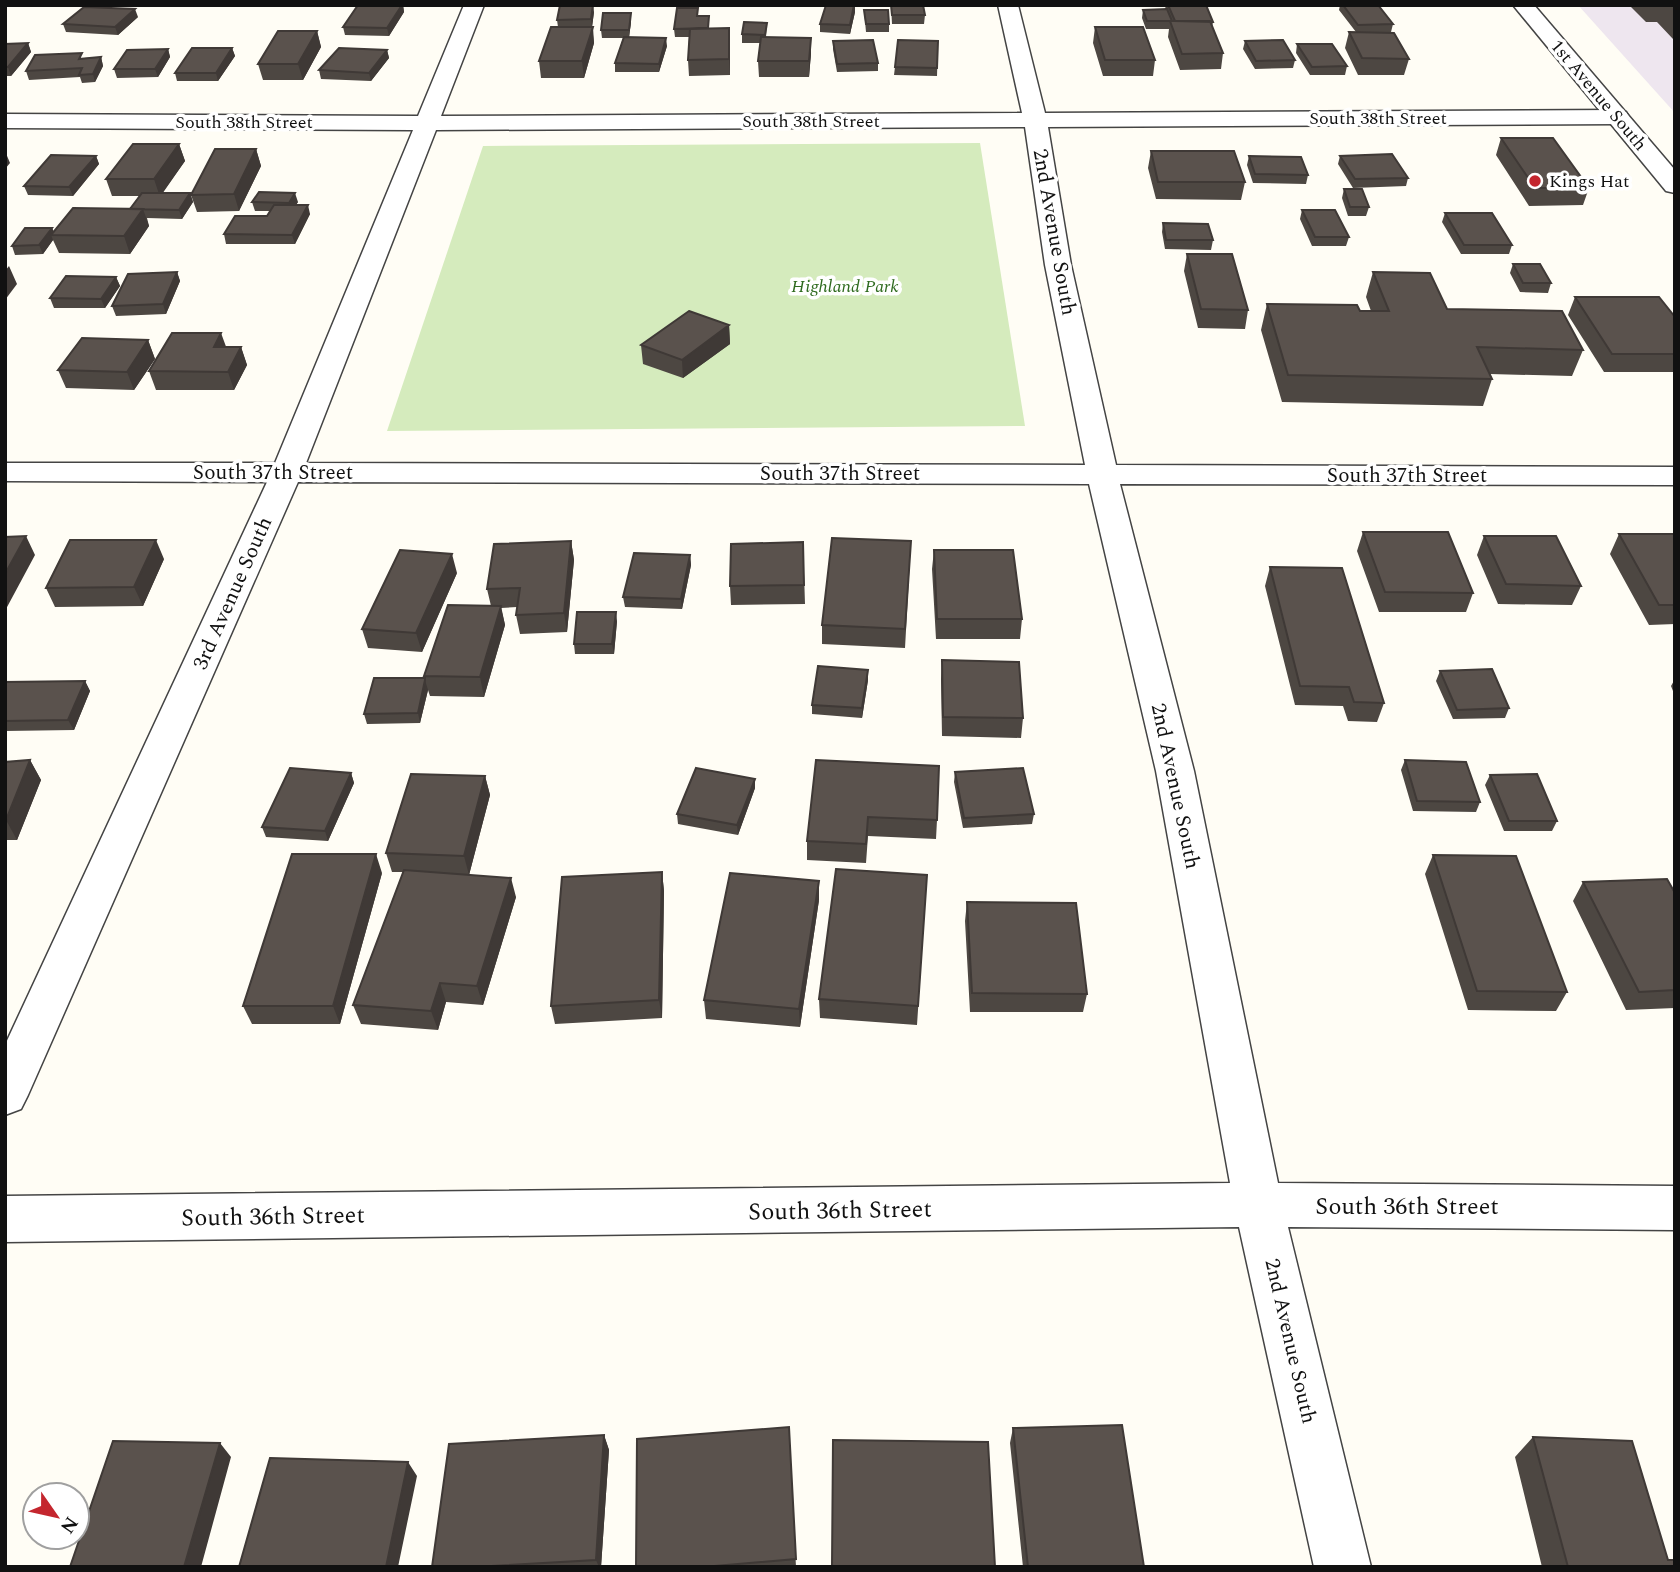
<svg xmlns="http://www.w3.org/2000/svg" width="1680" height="1572" font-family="Spectral,serif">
<rect width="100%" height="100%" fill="#fffdf5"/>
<path fill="#eee6ef" d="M1578,5H1675V114V113Z"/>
<path fill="#d5ebbd" d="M980,143L1025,426L387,431L483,146Z"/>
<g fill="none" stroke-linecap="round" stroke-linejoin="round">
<defs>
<path id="minor" d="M464,5H484L441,116L1022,113L998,5H1018L1045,113L1618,110L1626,112L1629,117L1626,122L1618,124L1048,127L1071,265L1116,465L1675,467V485L1120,484L1194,771L1278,1183L1675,1186V1230L1288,1227L1371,1567H1314L1239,1227L5,1242V1196L1230,1183L1156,771L1089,484L298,482L28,1095L21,1109L5,1115V1045L267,482L5,481V463H275L413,130L5,128V114L418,116ZM1025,127L1045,265L1085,465L306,463L436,130Z"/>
<path id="tertiary" d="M1513,5H1534L1675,170V193L1666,191Z"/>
</defs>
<use href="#minor" stroke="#444" stroke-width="3"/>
<use href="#tertiary" stroke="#444" stroke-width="3"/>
<use href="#minor" fill="#fff" fill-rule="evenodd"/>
<use href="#tertiary" fill="#fff" fill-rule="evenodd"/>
</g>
<path fill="#4d4742" d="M358,5H403L404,12L389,36L345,35L343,27Z
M855,5V12L850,34L820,32V24Z
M891,5L925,15L924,24H892Z
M1166,5H1206L1213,22L1212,27L1223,53L1221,69L1180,70L1168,37L1169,29H1146L1142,18L1143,10L1165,9Z
M1340,5H1378L1393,24L1391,32H1373L1409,59L1404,75H1358L1345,48L1349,32H1356L1339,10Z
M1629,5H1675V39H1673L1657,22H1646Z
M864,10L889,24V32H866Z
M594,12L592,27L594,43L584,78H541L539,61L558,27L557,20Z
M631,13V21L629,37L667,46L659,72H615V63L623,38H602L601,30Z
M698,16L709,24V28L730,44V75L689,76L688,60L689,37H675L674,29Z
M138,17L118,35L66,32L63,24Z
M767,23L766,37L811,53L809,77H759L758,61L761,43H742V34Z
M1095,27L1155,60L1153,76H1103L1093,43Z
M317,31L321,47L303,80H263L258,64Z
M833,41L878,63V71L837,72L833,49Z
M938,41L937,76L894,75L895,67Z
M1245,41L1295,60L1293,68L1255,69L1243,49Z
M28,43L31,52L11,76H5V44Z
M1297,44L1347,66L1345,75H1310L1296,53Z
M232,48L235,56L218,81H177L175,73Z
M168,49L170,57L158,77L117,78L114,69Z
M387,50L389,58L371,81L321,79L319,70Z
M101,57L103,66L95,82L82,83L80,77L29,80L26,71L84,58Z
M1501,138L1589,188L1583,205L1529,206L1496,155Z
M179,144L185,161L162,193H190L193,202L182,219L147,218L149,226L130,254L59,253L53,240L43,254L15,255L12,246L52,228L54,232L130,209L139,196H112L106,179Z
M256,149L261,166L239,211L197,212L191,195Z
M1151,151L1245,182L1241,200L1156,199L1148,168Z
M96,156L99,164L73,196L28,195L24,186Z
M1249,156L1308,175L1306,184L1253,183L1247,165Z
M1340,156L1408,178L1406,186L1353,188L1338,164Z
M1344,189L1369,207L1366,216H1348L1342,198Z
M252,202H298L295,205L310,214L295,244H226L224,234L267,216L270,211H255Z
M1302,210L1349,237L1346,246H1312L1300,219Z
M1445,213L1512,245L1509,254H1461L1442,222Z
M1163,223L1213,240L1211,250L1165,249L1162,232Z
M1187,254L1248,310L1245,329L1198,328L1184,271Z
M1513,264L1551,283L1548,293L1520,292L1510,273Z
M177,272L180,281L166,314L116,316L112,306Z
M1373,272L1447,309L1583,350L1572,376L1490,374L1492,379L1483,406L1282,402L1261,330L1267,304L1371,311L1366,297Z
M116,277L120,286L105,308H54L50,298Z
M1575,297L1675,317V372H1604L1568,315Z
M729,325L730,344L683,378L643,364L641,345Z
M148,340L155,359L134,390L66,388L58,370Z
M226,347H241L247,365L234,390H156L149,371Z
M1363,532L1473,593L1466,612H1379L1357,551Z
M1619,534H1675V624L1649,625L1610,554Z
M1484,536L1581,586L1572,605L1498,604L1477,555Z
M571,541L574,560L567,632L520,634L516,615L517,607L501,608L505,625L484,697L430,696L428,690L420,723L367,724L364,714L425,678L424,676L491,606L487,589Z
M911,541L905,648L822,644V625Z
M803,542L805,604L731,605L730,586Z
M934,550L1022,619L1020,639H936L932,569Z
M690,555L691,565L682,609L625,607L623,597Z
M164,559L143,606L55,607L46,588Z
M1270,567L1384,703L1377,722L1348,721L1343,706L1295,705L1265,586Z
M457,573L422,652L368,648L362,629Z
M617,621L614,654H575L574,644Z
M942,660L1023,718L1021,738L942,736L941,679Z
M1440,671L1509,708L1505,718L1453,719L1436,681Z
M1675,679V696L1671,686Z
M868,680L862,718L812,714V705Z
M85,681L90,691L74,730L5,731V682Z
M30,760L41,780L17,840H5V762Z
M816,760L937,820L936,839L868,836L866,863L807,860V841Z
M1405,760L1480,802L1476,812L1413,811L1401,770Z
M955,772L1034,814L1032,824L963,828L954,782Z
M351,773L354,783L328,841L266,837L262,827Z
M1490,775L1557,821L1552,831H1504L1485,785Z
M485,776L490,795L469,875L516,897L483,1005L446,1002L438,1030L361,1024L353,1005L403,872H392L386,853Z
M755,779V788L738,835L678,824L677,814Z
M1433,855L1567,992L1556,1011L1468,1010L1425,874Z
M662,872L664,891L662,1018L555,1024L551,1006Z
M382,873L340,1024H252L243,1006Z
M927,875L917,1025L820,1018L819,999Z
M1583,882L1675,893V1008L1626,1010L1573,901Z
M819,900L800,1027L706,1019L704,1000Z
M967,902L1087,994L1083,1012H970L965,921Z
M789,1427L796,1567H636Z
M1013,1428L1144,1567H1023L1010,1443Z
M604,1435L609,1450L601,1567H432Z
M1533,1437L1668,1560L1675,1567H1542L1515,1457Z"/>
<path fill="#3f3936" d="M402,5H403L404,12L389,36L387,28Z
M593,5L594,12L592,27L591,19Z
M855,5V12L850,34V25Z
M135,9L138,17L118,35L115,27Z
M631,13V21L629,38V30Z
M593,27L594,43L584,78L582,61Z
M729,28L730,44V75L729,59Z
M317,31L321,47L303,80L298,64Z
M666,38L667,46L659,72V64Z
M811,38V53L809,77V61Z
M28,43L31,52L11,76L8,67Z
M232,48L235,56L218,81L216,73Z
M168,49L170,57L158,77L155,69Z
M387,50L389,58L371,81L369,73Z
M101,57L103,66L95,82L93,74Z
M179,144L185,161L160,197L154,179Z
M256,149L261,166L239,211L234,194Z
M5,151L10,163L5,169Z
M96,156L99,164L73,196L69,187Z
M190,193L193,202L182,219L179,210Z
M295,193L298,202L292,212L289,203Z
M308,205L310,214L295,244L292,235Z
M143,209L149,226L130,254L124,236Z
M52,228L55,235H51L53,240L43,254L39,245Z
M9,266L17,284L5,300V271Z
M177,272L180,281L166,314L163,304Z
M116,277L120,286L105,308L101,299Z
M729,325L730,344L683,378L682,360Z
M221,333L228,352L214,347Z
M148,340L155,359L134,390L127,372Z
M241,347L247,365L234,390L228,372Z
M26,536L35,555L6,609L5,607V574Z
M156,540L164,559L143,606L134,587Z
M571,541L574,560L567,632L564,613Z
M452,554L457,573L422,652L416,633Z
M690,555L691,565L682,609L681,599Z
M501,606L505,625L484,697L480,677Z
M616,612L617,621L614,654L612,644Z
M868,670V680L862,718V708Z
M425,680L428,690L420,723L418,713Z
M85,681L90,691L74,730L68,720Z
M30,760L41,780L17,840L6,820Z
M351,773L354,783L328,841L325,831Z
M485,776L490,795L469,875L464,856Z
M755,779V788L738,835L737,825Z
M376,854L382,873L340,1024L333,1006Z
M662,872L664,891L662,1018L659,1000Z
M511,878L516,897L483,1005L477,986Z
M819,881V900L800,1027L799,1009Z
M440,983L446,1002L438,1030L431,1011Z
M604,1435L609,1450L601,1567H599L596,1560Z
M220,1443L231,1457L201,1567H184Z
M408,1462L417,1476L398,1567H386Z"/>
<path fill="#5a524d" stroke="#3f3936" stroke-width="2" d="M358,5H402L387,28L343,27Z
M560,5H593L591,19L557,20Z
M826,5H854L850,25L820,24Z
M891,5H923L925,15H892Z
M1168,5H1206L1213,22L1175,21Z
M1343,5H1378L1393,24L1358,25Z
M84,7L135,9L115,27L63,24Z
M677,8H698L697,16H709L708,28L674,29Z
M1167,9L1172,21H1147L1143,10Z
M864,10H888L889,24H866Z
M603,13H631L629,30H601Z
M1170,21H1210L1223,53L1182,54Z
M744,22L767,23L765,35L742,34Z
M551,27H593L582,61H539Z
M1095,27H1143L1155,60H1105Z
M729,28V59L688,60L690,29Z
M278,31H317L298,64H258Z
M1349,32L1394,33L1409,59L1362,58Z
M624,37L666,38L659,64L615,63Z
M761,37L811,38L809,61H758Z
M873,40L878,63L837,64L833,41Z
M898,40L938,41L937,68L895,67Z
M1283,40L1295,60L1256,61L1245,41Z
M28,43L8,67H5V44Z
M1297,44H1332L1347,66L1312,67Z
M192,48H232L216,73H175Z
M339,48L387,50L369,73L319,70Z
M168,49L155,69H114L127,50Z
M82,53L79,59L101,57L93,74L79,75L82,68L26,71L35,55Z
M1501,138H1553L1589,188H1535Z
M133,144H179L154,179H106Z
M215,149H256L234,194L191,195Z
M1151,151H1234L1245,182H1158Z
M1392,154L1408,178L1355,179L1340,156Z
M51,155L96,156L69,187L24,186Z
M1249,156L1301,157L1308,175L1255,174Z
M1344,189H1362L1369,207H1350Z
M259,192L295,193L289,203L252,202Z
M142,193H190L179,210L130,209Z
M274,205H308L292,235L224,234L235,216H267Z
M73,208L143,209L124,236L51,235Z
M1302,210H1335L1349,237H1315Z
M1445,213H1492L1512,245H1464Z
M1163,223L1208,224L1213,240H1166Z
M25,228H52L39,245L12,246Z
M1187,254H1232L1248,310L1201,309Z
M1513,264H1540L1551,283H1523Z
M177,272L163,304L112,306L128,274Z
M1373,272L1430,273L1447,309L1562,311L1583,350L1477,347L1492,379L1288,375L1267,304L1357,305L1360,311H1389Z
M66,276L116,277L101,299L50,298Z
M1575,297H1659L1675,317V354H1612Z
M689,311L729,325L682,360L641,345Z
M172,333H221L214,347H241L228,372L149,371Z
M82,338L148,340L127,372L58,370Z
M1363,532H1448L1473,593L1385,592Z
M1619,534H1675V605H1659Z
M26,536L5,574V537Z
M1484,536H1556L1581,586L1506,584Z
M832,538L911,541L905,629L822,625Z
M70,540H156L134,587L46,588Z
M571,541L564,613L516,615L520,588L487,589L494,544Z
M803,542L804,585L730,586L731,544Z
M400,550L452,554L416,633L362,629Z
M934,550H1013L1022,619H937Z
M634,553L690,555L681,599L623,597Z
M1270,567L1342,568L1384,703L1354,702L1349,687L1300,686Z
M448,605L501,606L480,677L424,676Z
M577,612H616L612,644H574Z
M942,660L1019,662L1023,718L943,717Z
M818,666L868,670L862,708L812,705Z
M1492,669L1509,708L1457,710L1440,671Z
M374,678H425V680L418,713L364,714Z
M85,681L68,720L5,721V682Z
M30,760L6,820H5V762Z
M816,760L939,766L937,820L868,817L866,844L807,841Z
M1405,760L1466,762L1480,802L1417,801Z
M290,768L351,773L325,831L262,827Z
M696,768L755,779L737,825L677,814Z
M1023,768L1034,814L964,818L955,772Z
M411,774L485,776L464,856L386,853Z
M1537,774L1557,821H1509L1490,775Z
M292,854H376L333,1006H243Z
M1433,855L1516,856L1567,992L1477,991Z
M836,869L927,875L918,1006L819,999Z
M404,870L511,878L477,986L440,983L431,1011L353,1005Z
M662,872L659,1000L551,1006L562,877Z
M730,873L819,881L799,1009L704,1000Z
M1667,879L1675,893V990L1639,992L1583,882Z
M967,902L1076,903L1087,994L972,993Z
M1122,1425L1144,1567H1028L1013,1428Z
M789,1427L796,1559L703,1567H636L637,1439Z
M604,1435L596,1560L473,1567H432L449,1444Z
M1533,1437L1632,1441L1668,1560H1675V1567H1568Z
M833,1440L988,1442L995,1567H832Z
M113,1441L220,1443L184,1567H70Z
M270,1458L408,1462L386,1567H239Z"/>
<circle fill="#c4262e" stroke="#fff" stroke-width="2.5" cx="1535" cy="181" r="7"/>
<g text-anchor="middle" stroke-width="7" stroke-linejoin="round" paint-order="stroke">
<g font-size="18" fill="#111" stroke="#fff">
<text transform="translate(1599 95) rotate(50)" y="6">1st Avenue South</text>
<text x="1378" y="124">South 38th Street</text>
<text x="811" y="127">South 38th Street</text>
<text x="244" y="128">South 38th Street</text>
</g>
<g font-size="18" fill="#111" stroke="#fff" text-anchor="start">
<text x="1549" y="187">Kings Hat</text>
</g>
<g font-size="18" font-style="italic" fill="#2f6b1f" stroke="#fff">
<text x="845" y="292">Highland Park</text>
</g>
<g font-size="21" fill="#111" stroke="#fff">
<text transform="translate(1055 232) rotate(80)" y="7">2nd Avenue South</text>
<text x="273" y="479">South 37th Street</text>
<text x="840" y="480">South 37th Street</text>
<text x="1407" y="482">South 37th Street</text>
<text transform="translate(232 593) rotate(-66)" y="7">3rd Avenue South</text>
<text transform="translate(1176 786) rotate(78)" y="7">2nd Avenue South</text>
<text transform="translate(1291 1341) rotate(77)" y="7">2nd Avenue South</text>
</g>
<g font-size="24" fill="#111" stroke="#fff">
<text x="1407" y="1214">South 36th Street</text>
<text transform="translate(840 1210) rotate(-1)" y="8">South 36th Street</text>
<text transform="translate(273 1216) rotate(-1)" y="8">South 36th Street</text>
</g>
</g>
<rect width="1680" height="1572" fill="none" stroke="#111111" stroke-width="14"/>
<g transform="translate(56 1516) rotate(124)"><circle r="33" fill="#ffffff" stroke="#a0a0a0" stroke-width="2"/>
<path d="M0-5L12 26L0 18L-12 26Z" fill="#c4262e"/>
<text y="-10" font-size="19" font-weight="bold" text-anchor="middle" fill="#111111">N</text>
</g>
</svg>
